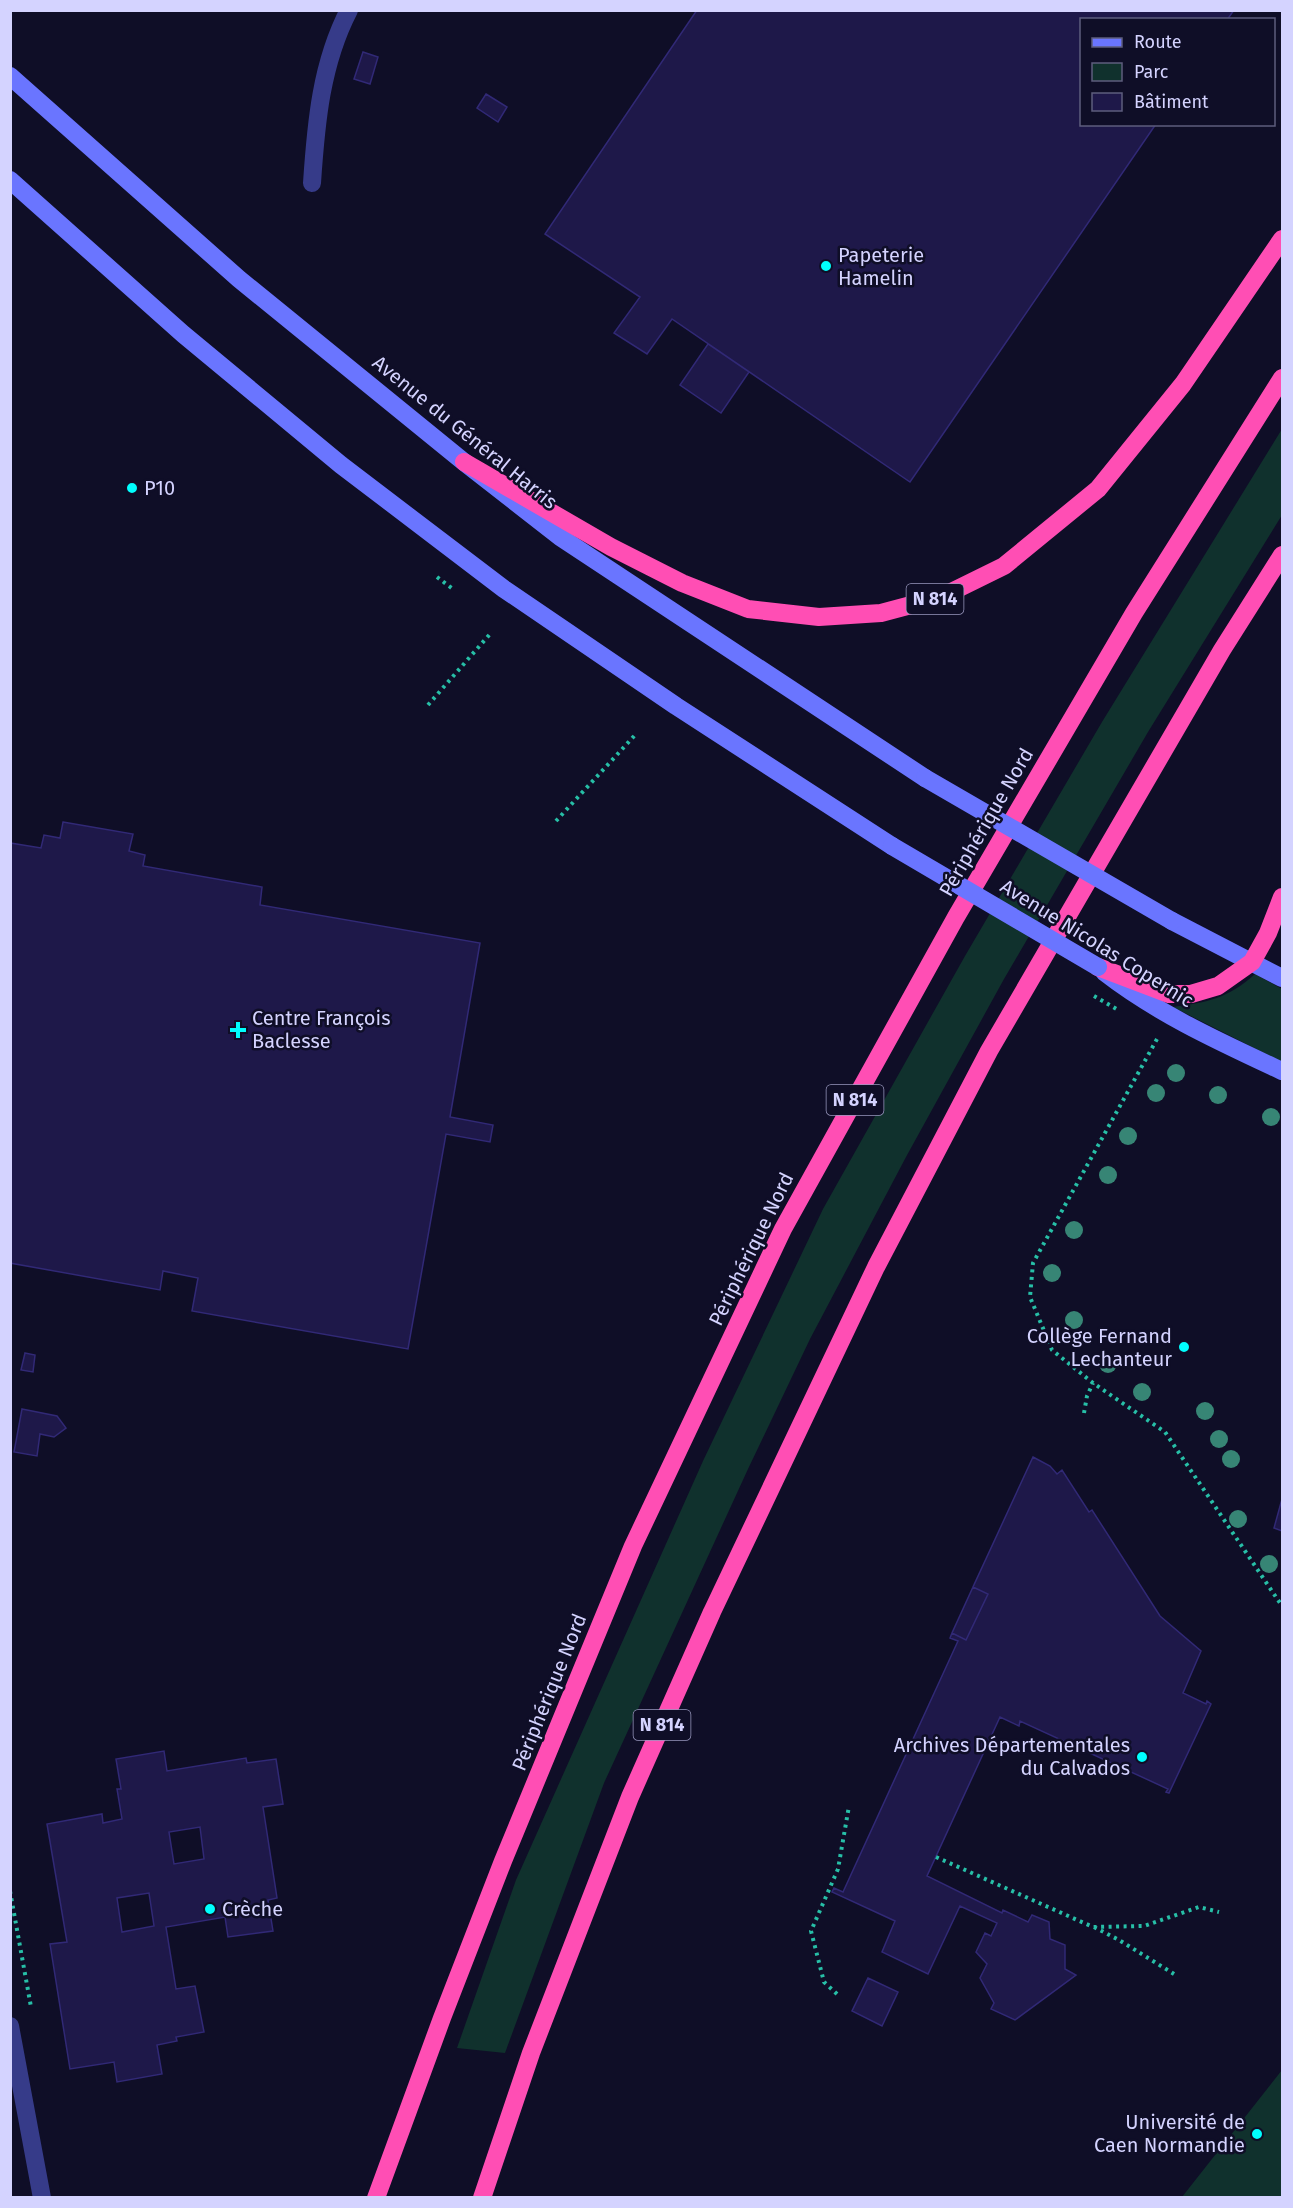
<svg xmlns="http://www.w3.org/2000/svg" width="1293" height="2208" font-family="'Fira Sans',sans-serif">
<rect width="100%" height="100%" fill="#0f0e27"/>
<path fill="#10312d" d="M1282,429V515L1148,732L1004,979L906,1157L810,1339L748,1469L604,1783L505,2053L457,2048L516,1880L703,1461L823,1209L965,956L1102,722Z
M1255,974L1282,989V1062L1173,1007C1208,1002 1227,999 1255,974Z
M1282,2070V2197H1182Z"/>
<path fill="#1e1849" stroke="#312976" stroke-width="1.5" fill-rule="evenodd" d="M697,10H1234L1227,20H1082V124H1156L910,482L672,319L647,354L614,333L640,297L545,234Z
M363,52L378,57L370,84L354,79Z
M486,94L507,107L498,122L477,108Z
M708,344L749,372L721,413L680,385Z
M63,822L133,834L129,851L145,855L143,866L262,887L260,905L480,943L450,1117L493,1125L490,1142L446,1134L408,1349L192,1311L198,1278L163,1271L160,1290L10,1263V843L41,848L44,835L60,838Z
M25,1353L35,1355L33,1372L21,1370Z
M22,1409L57,1416L66,1428L54,1437L40,1434L37,1456L14,1452Z
M1033,1457L1050,1466L1057,1474L1062,1470L1089,1512L1092,1510L1160,1616L1201,1651L1183,1693L1206,1704L1207,1701L1211,1704L1169,1793L1166,1792L1168,1789L1020,1721L1019,1726L1000,1717L927,1876L1002,1913L1003,1910L1028,1922L1032,1915L1049,1922L1050,1939L1065,1945V1969L1076,1975L1015,2020L991,2009L994,2003L980,1978L987,1964L976,1952L985,1933L991,1936L997,1923L960,1906L928,1974L882,1952L895,1921L832,1892L834,1888L843,1892L958,1641L950,1638L952,1633L966,1640L988,1594L973,1587Z
M1282,1499V1531L1274,1528Z
M973,1587L988,1594L966,1640L952,1633Z
M164,1751L167,1771L246,1758L247,1763L276,1759L283,1804L263,1807L277,1898L268,1900L273,1931L228,1937L225,1917L166,1927L176,1989L195,1986L204,2032L176,2037L177,2041L157,2045L162,2074L117,2082L114,2062L70,2069L50,1944L67,1942L47,1824L102,1814L103,1823L122,1819L117,1789H121L116,1759ZM200,1827L204,1859L174,1864L169,1832ZM149,1893L154,1926L122,1932L117,1898Z
M868,1978L898,1992L882,2026L852,2011Z"/>
<g fill="none" stroke-linecap="round" stroke-linejoin="round">
<path stroke="#27bfa7" stroke-width="4" stroke-dasharray="3 4.5" stroke-linecap="butt" d="M437,577L453,589
M428,705L490,634
M556,821L636,734
M1157,1039L1033,1263L1030,1297L1052,1350L1093,1383L1165,1432L1282,1606
M1084,1413L1087,1396L1093,1383
M936,1857L1093,1927L1144,1926L1199,1907L1219,1912
M10,1891L31,2007
M1094,1927L1119,1940L1174,1974
M837,1994L824,1982L811,1931L838,1869L849,1806"/>
<path stroke="#363b89" stroke-width="18" d="M10,2026L42,2198"/>
<path stroke="#363b89" stroke-width="18" d="M312,183C316,123 321,64 349,10"/>
<path stroke="#6a75ff" stroke-width="18" d="M10,76L239,279L464,462L560,537L925,778
M10,180L183,334L341,465L504,589L676,706L892,846
M1172,921L1282,978
M1104,972C1158,1014 1220,1042 1282,1071"/>
<path stroke="#ff4eb4" stroke-width="18" d="M464,462L611,547L682,583L748,609L819,617L881,613L941,597L1004,566L1098,489L1183,384L1282,239
M1098,967L1169,994H1191L1218,986L1252,962L1268,933L1282,897
M376,2198L442,2018L503,1861L633,1546L783,1229L956,917L1134,613L1282,378
M482,2198L531,2053L630,1797L712,1612L876,1267L989,1051L1222,650L1282,555"/>
<path stroke="#27bfa7" stroke-width="4" stroke-dasharray="3 4.5" stroke-linecap="butt" d="M1094,996L1120,1011"/>
<path stroke="#6a75ff" stroke-width="18" d="M925,778L1172,921
M892,846L1098,967"/>
</g>
<g fill="#378575">
<circle cx="1176" cy="1073" r="9"/>
<circle cx="1156" cy="1093" r="9"/>
<circle cx="1218" cy="1095" r="9"/>
<circle cx="1271" cy="1117" r="9"/>
<circle cx="1128" cy="1136" r="9"/>
<circle cx="1108" cy="1175" r="9"/>
<circle cx="1074" cy="1230" r="9"/>
<circle cx="1052" cy="1273" r="9"/>
<circle cx="1074" cy="1320" r="9"/>
<circle cx="1108" cy="1364" r="9"/>
<circle cx="1142" cy="1392" r="9"/>
<circle cx="1205" cy="1411" r="9"/>
<circle cx="1219" cy="1439" r="9"/>
<circle cx="1231" cy="1459" r="9"/>
<circle cx="1238" cy="1519" r="9"/>
<circle cx="1269" cy="1564" r="9"/>
</g>
<g fill="#00fefe" stroke="#0f0e27" stroke-width="2">
<circle cx="826" cy="266" r="6"/>
<circle cx="132" cy="488" r="6"/>
<path d="M235 1021h6v6h6v6h-6v6h-6v-6h-6v-6h6z"/>
<circle cx="1184" cy="1347" r="6"/>
<circle cx="1142" cy="1757" r="6"/>
<circle cx="210" cy="1909" r="6"/>
<circle cx="1257" cy="2134" r="6"/>
</g>
<g text-anchor="middle" stroke-width="5" stroke-linejoin="round" paint-order="stroke">
<g fill="#0f0e27" stroke="#9998be" stroke-width="1.5">
<rect x="906.5" y="584" width="57" height="30" rx="4.5"/>
<rect x="826.5" y="1085" width="57" height="30" rx="4.5"/>
<rect x="633.5" y="1710" width="57" height="30" rx="4.5"/>
</g>
<g font-size="18" font-weight="bold" fill="#d4d3ff">
<text x="935" y="605">N 814</text>
<text x="855" y="1106">N 814</text>
<text x="662" y="1731">N 814</text>
</g>
<g font-size="20" fill="#d4d3ff" stroke="#0f0e27" text-anchor="start">
<text x="838" y="262">Papeterie<tspan x="838" dy="23">Hamelin</tspan></text>
<text x="144" y="495">P10</text>
<text x="252" y="1025">Centre François<tspan x="252" dy="23">Baclesse</tspan></text>
<text x="1172" y="1343" text-anchor="end">Collège Fernand<tspan x="1172" dy="23">Lechanteur</tspan></text>
<text x="1130" y="1752" text-anchor="end">Archives Départementales<tspan x="1130" dy="23">du Calvados</tspan></text>
<text x="222" y="1916">Crèche</text>
<text x="1245" y="2129" text-anchor="end">Université de<tspan x="1245" dy="23">Caen Normandie</tspan></text>
</g>
<g font-size="20" fill="#d4d3ff" stroke="#0f0e27">
<text transform="translate(465 432) rotate(39)" y="7">Avenue du Général Harris</text>
<text transform="translate(986 822) rotate(-60)" y="7">Périphérique Nord</text>
<text transform="translate(1097 943) rotate(32)" y="7">Avenue Nicolas Copernic</text>
<text transform="translate(751 1249) rotate(-64)" y="7">Périphérique Nord</text>
<text transform="translate(549 1692) rotate(-68)" y="7">Périphérique Nord</text>
</g>
</g>
<rect width="1293" height="2208" fill="none" stroke="#d4d3ff" stroke-width="24"/>
<rect x="1080" y="18" width="195" height="108" fill="#0f0e27" stroke="#5e5d7d" stroke-width="1.5"/>
<rect x="1092" y="38" width="30" height="9" fill="#6a75ff" stroke="#5e5d7d" stroke-width="1.5"/>
<text x="1134" y="48" font-size="18" fill="#d4d3ff">Route</text>
<rect x="1092" y="63" width="30" height="18" fill="#10312d" stroke="#5e5d7d" stroke-width="1.5"/>
<text x="1134" y="78" font-size="18" fill="#d4d3ff">Parc</text>
<rect x="1092" y="93" width="30" height="18" fill="#1e1849" stroke="#5e5d7d" stroke-width="1.5"/>
<text x="1134" y="108" font-size="18" fill="#d4d3ff">Bâtiment</text>
</svg>
